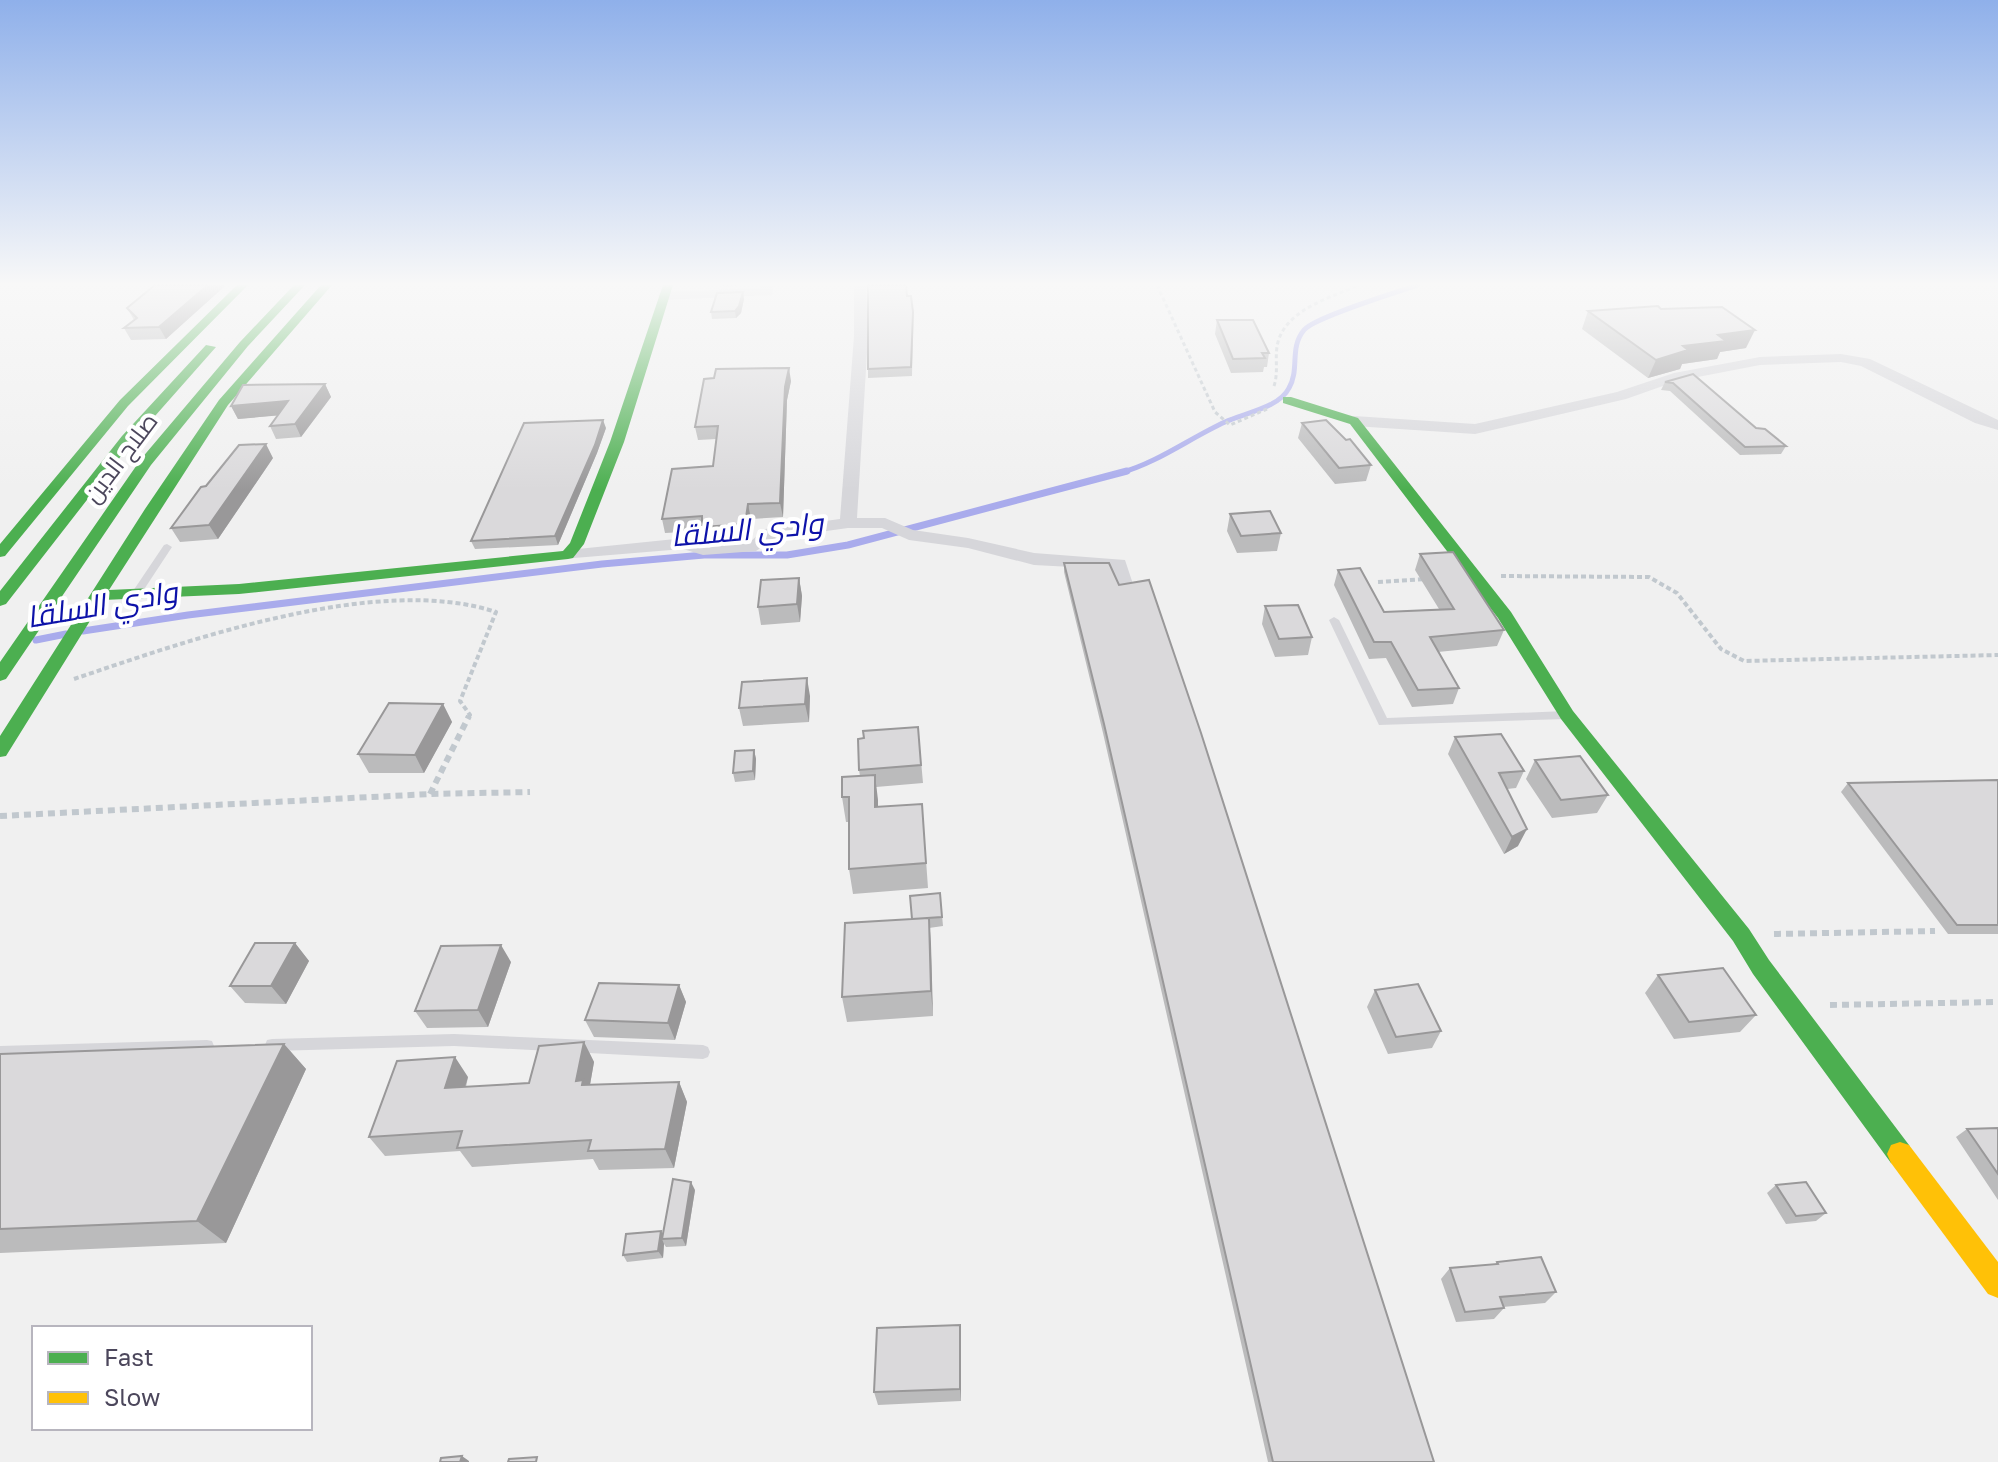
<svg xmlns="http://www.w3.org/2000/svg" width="1998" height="1462" font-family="'Golos Text',Cairo,sans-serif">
<rect width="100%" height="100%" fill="#f0f0f0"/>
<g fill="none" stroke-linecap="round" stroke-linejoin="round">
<path stroke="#a9abec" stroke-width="5" d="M1120,473C1157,463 1190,438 1225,422C1244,413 1279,408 1289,388C1300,369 1289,348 1304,330C1315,317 1398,292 1418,285"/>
<path stroke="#a9abec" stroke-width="7" d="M83,631L188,615L602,564L704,555H787L848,545L1127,471
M36,640L66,634"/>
<path stroke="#c1c8ce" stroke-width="3" stroke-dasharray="4 3" stroke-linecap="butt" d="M1157,285L1215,412L1230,425L1267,409
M1274,386C1279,371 1274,357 1278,342C1287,309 1332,297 1359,285"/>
<path stroke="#c1c8ce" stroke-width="4" stroke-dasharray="5 3" stroke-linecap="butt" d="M1501,576L1649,577L1677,593L1721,649L1744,661L1998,655
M1378,582L1428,579
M74,679C189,640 378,573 496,612L460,701L470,715L468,718"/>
<path stroke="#c1c8ce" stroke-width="6" stroke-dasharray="7 5" stroke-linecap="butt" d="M430,794L469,716
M0,816L430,794L530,792
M1774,934L1935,931
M1830,1005L1998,1002"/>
<path fill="#d6d6da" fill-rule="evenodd" d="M167,544L172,547L143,591L138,594L135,593L133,591L164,545Z
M1334,617L1339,620L1387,718L1566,711L1571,715L1566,719L1379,725L1329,620Z
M454,1034L703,1045L708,1047L710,1052L708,1057L703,1059L454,1046L272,1051L267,1050L265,1045L267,1040L272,1039Z
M207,1040L212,1041L214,1046L212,1051L207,1052L0,1060V1046Z"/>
<path fill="#d6d6da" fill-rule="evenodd" d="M762,285H774L772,295L664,300L658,296L664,292L761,288Z
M854,285H866L868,336L857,518H885L913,530L968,538L1034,553L1125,560L1134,587L1132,591H1118L1110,569L1034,565L968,548L909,540L882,528H848L776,538L756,551L703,555L683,549L562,559L559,555L562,551L568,550L685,538L705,544L751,541L765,529L840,519L854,336Z
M1841,354L1870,359L1998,420V430L1975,423L1861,366L1841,362L1760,365L1677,381L1626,399L1475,434L1354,426L1346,421L1354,416L1475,424L1617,392L1674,373L1760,357Z"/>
<path fill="#4caf50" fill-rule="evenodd" d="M237,285H248L128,406L5,556L0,557V544L120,400Z
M294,285H305L248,346L151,465L6,679L0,681V662L141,459L240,342Z
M321,285H332L228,405L109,590L239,584L563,551L570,543L610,442L663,285H673L624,442L584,544L573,558L568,559L239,594L103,600L6,756L0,757V736L145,509L219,400Z
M206,345L216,347L132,442L6,604L0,606V591L122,436Z
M1283,397H1291L1358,418L1511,612L1573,711L1749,929L1769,960L1909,1145L1913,1154L1909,1163L1900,1166L1891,1163L1753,974L1733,941L1561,719L1498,618L1350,424L1283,403Z"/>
<path fill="#ffc107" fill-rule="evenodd" d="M1900,1142L1909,1145L1998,1262V1298L1988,1294L1891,1163L1887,1154L1891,1145Z"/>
</g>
<path fill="#bbbbbc" d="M155,285H226L166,339L131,340L124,328L134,320L127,308Z
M723,285H748L723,287Z
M907,296L913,321L912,376L868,378V369Z
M744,299L741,313L736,318L712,319L711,312Z
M1661,309L1746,348L1720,352L1717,359L1682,364L1680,369L1648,378L1582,329L1588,311Z
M1217,320L1269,353L1267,367H1264L1263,372L1231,373L1215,334Z
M1693,374L1756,428L1786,446L1781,454L1740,455L1670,391L1661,390L1665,382Z
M791,381L787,400L783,517L751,519L748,538L705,541L703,531L665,533L662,519L713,466L716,439L698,440L695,427Z
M325,384L331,397L301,437L276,439L270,426L278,415L238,419L231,406Z
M1302,423L1346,440L1371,465L1366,481L1335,484L1298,438Z
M606,428L597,453L558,545L475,549L471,541Z
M273,458L218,539L180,542L171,528L206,486Z
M1230,514L1281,533L1277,551L1237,553L1227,531Z
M1420,554L1504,630L1497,646L1438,652L1459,688L1453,704L1412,707L1386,658L1369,659L1334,585L1338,570L1384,612L1439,609L1415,570Z
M1064,563L1434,1462H1268L1103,733L1064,572Z
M799,578L802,596L800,622L761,625L758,607Z
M1265,606L1312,637L1308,655L1275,657L1262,624Z
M810,696L809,722L743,726L739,708Z
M443,704L452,722L424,773H369L358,754Z
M918,727L923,783L876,787L878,807L922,804L928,888L853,894L849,869V822H846L842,797L860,776L859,770L864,738Z
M1455,737L1524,771L1516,788L1507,789L1518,846L1504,854L1448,754Z
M754,750L756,759L755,780L735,782L733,773Z
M1535,760L1608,795L1597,813L1552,818L1526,779Z
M1998,780V934H1948L1841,792L1848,783Z
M940,893L943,926L929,928L933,1016L847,1022L842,997L912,919Z
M295,943L309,961L286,1004L245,1003L230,986Z
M511,962L488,1027L427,1028L415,1011Z
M1658,975L1756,1015L1740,1032L1674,1039L1645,993Z
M679,985L686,1002L675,1040L594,1037L585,1020Z
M1375,990L1441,1031L1432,1048L1388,1054L1367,1007Z
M584,1042L594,1062L590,1085L679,1082L687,1102L674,1168L599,1170L593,1159L472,1167L460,1151L385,1156L369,1137L468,1077L466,1087L529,1083Z
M284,1044L306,1069L226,1243L0,1253V1054Z
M1998,1128V1200L1956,1137L1967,1129Z
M1776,1185L1826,1213L1816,1221L1786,1224L1767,1193Z
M695,1190L686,1246L666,1247L664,1244L663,1258L627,1262L623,1255L663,1233Z
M1497,1262L1556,1292L1545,1303L1503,1307L1504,1308L1494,1319L1456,1322L1441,1279L1450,1268L1495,1264Z
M961,1338V1401L878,1405L874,1392Z"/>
<path fill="#999899" d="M208,285H226L166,339L159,327Z
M743,292L744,299L741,313L736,318L735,311Z
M1755,330L1746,348L1720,352L1717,359L1682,364L1680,369L1648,378L1656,360L1683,346L1718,335Z
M789,368L791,381L787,400L783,517L780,503L785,387Z
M325,384L331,397L301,437L295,424Z
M288,401L295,414L238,419L231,406Z
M603,420L606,428L597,453L558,545L555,536Z
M266,444L273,458L218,539L209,525Z
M748,504L751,519L748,538L745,524Z
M799,578L802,596L800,622L797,604Z
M807,678L810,696L809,722L805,704Z
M443,704L452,722L424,773L415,755Z
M754,750L756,759L755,780L753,771Z
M875,775L878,800V832L875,807Z
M1527,829L1518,846L1504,854L1512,837Z
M929,918L931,944L933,1016L931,991Z
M295,943L309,961L286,1004L271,986Z
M501,945L511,962L488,1027L478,1010Z
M679,985L686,1002L675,1040L668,1023Z
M584,1042L594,1062L589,1090L576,1081Z
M284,1044L306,1069L226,1243L197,1221Z
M455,1057L468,1077L459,1107L445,1088Z
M679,1082L687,1102L674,1168L665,1149Z
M691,1182L695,1190L686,1246L682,1238Z
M661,1231L665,1238L662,1239L664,1244L663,1258L658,1251Z
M960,1325L961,1338V1401L960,1389Z
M462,1456L469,1461V1462H460Z"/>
<path fill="#dad9db" stroke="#999899" stroke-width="2" d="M155,285H208L159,327L124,328L137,318L127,308Z
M868,285H906L907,296H911L913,312L911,367L868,369Z
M743,292L739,306L735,311L711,312L717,293Z
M1658,306L1661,309L1722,307L1755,330L1718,335L1726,341L1683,346L1688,350L1656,360L1588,311Z
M1217,320H1253L1269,353H1262L1265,358L1233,359Z
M789,368L785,387L780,503L748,504L745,524L702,527V516L662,519L672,469L713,466L718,426L695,427L704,379L714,378L716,369Z
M1693,374L1756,428L1765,429L1786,446L1745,447L1673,383L1665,382Z
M325,384L295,424L270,426L288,401L231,406L243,385Z
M603,420L595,445L555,536L471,541L524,423Z
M1326,420L1346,440L1350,439L1371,465L1339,468L1302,423Z
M266,444L209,525L171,528L201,487L206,486L239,445Z
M1270,511L1281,533L1241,536L1230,514Z
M1453,552L1504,630L1430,637L1459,688L1418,690L1391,642H1374L1338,570L1360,568L1384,612L1454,609L1420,554Z
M1064,563H1109L1119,585L1149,580L1201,733L1434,1462H1273L1104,724Z
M799,578L797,604L758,607L761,580Z
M1298,605L1312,637L1279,639L1265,606Z
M807,678L805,704L739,708L742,682Z
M389,703L443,704L415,755L358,754Z
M918,727L921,765L859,770L858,739L864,738L863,731Z
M1501,734L1524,771L1499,773L1527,829L1512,837L1455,737Z
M754,750L753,771L733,773L735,751Z
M1580,756L1608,795L1561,800L1535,760Z
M875,775V807L922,804L926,863L849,869V797H842V777Z
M1998,780V925H1957L1848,783Z
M940,893L942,917L912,919L910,896Z
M929,918L931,991L842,997L845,923Z
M255,943H295L271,986H230Z
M501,945L478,1010L415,1011L441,946Z
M1723,968L1756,1015L1689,1022L1658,975Z
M599,983L679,985L668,1023L585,1020Z
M1418,984L1441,1031L1396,1037L1375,990Z
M584,1042L576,1081L583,1080L582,1085L679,1082L665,1149L588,1151L591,1140L457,1148L462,1131L369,1137L397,1061L455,1057L445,1088L529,1083L539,1046Z
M284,1044L197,1221L0,1229V1054Z
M1998,1128V1174L1967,1129Z
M673,1179L691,1182L682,1238L662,1239Z
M1806,1182L1826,1213L1796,1216L1776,1185Z
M661,1231L658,1251L623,1255L626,1234Z
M1541,1257L1556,1292L1500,1297L1504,1308L1465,1312L1450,1268L1498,1264L1497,1262Z
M960,1325V1389L874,1392L877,1328Z
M462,1456L460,1462H440L441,1458Z
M537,1457L536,1462H508L509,1459Z"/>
<linearGradient id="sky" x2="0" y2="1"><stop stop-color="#8fb0ea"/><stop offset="0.58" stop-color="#f8f8f8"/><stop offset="1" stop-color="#f8f8f8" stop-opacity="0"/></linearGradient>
<rect width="1998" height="490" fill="url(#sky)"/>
<g text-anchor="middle" stroke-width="8" stroke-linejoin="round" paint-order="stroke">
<g font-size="24" fill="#4c475c" stroke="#fff">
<text transform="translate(121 458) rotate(-53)" y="8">صلاح الدين</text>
</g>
<g font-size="30" font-style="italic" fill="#0d12a9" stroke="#fff">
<text transform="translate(747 530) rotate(-5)" y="10">وادي السلقا</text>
<text transform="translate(102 605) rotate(-10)" y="10">وادي السلقا</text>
</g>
</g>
<rect x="32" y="1326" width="280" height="104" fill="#ffffff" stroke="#b7b5be" stroke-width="2"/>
<rect x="48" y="1352" width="40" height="12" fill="#4caf50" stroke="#b7b5be" stroke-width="2"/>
<text x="104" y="1366" font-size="24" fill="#4c475c">Fast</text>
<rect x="48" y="1392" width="40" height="12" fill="#ffc107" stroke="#b7b5be" stroke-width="2"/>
<text x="104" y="1406" font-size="24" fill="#4c475c">Slow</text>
</svg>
